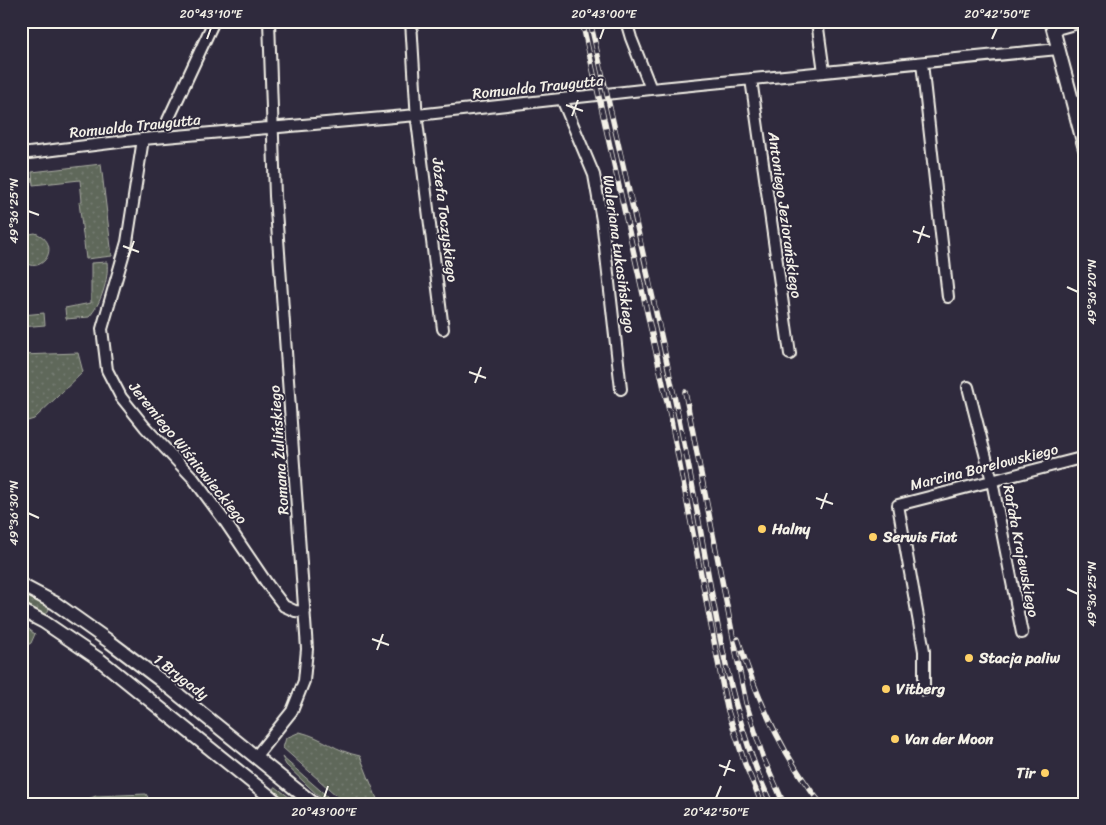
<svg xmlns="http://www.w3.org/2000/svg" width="1106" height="825" font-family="Sriracha,sans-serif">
<defs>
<pattern id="grass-dots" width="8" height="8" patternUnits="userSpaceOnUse" patternTransform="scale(1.25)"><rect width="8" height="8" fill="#5e675a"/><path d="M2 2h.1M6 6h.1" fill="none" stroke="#767d72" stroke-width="1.8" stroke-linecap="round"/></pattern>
<pattern id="park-crowns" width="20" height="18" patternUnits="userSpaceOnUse" patternTransform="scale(1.25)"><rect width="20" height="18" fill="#5e675a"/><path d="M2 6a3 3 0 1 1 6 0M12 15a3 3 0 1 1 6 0" fill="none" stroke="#767d72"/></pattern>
</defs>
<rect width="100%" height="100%" fill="#2f2a3d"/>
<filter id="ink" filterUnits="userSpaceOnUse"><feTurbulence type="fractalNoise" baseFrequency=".02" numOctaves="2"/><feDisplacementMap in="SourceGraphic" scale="10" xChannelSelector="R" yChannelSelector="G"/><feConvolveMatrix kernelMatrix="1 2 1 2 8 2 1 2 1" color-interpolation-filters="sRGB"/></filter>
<g filter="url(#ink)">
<path fill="url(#grass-dots)" stroke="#a9aca1" d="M101,164L112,256L86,259L79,202L82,201L80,180L33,185L32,172Z
M35,233C64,243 42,279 21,260V239L30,234Z
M107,262C109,279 101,304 89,317L66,319L65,308L91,303V263Z
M21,312L22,315L44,313L45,325L21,327Z
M78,353L83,372L34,419L21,423V355Z
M21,593L50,607L46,615L21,601Z
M21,623L35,634L31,643L24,647L21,646Z
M300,732C324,738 335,751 360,756L379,804H346L283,748L286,738Z
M282,757L336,804H327L286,765Z
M274,787H276L298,804H289L275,793Z"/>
<path fill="url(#park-crowns)" stroke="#a9aca1" d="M146,794L152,804H74L96,796Z"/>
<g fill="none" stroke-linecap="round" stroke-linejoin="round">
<defs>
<path id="minor" d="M411,21L417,121L443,329
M626,21L631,38L651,89
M817,21L824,72
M1053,30L1085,21
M922,63L948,297
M751,79L790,354
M562,99L594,175L602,220L621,389
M168,120L214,21
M143,139L127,242L102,329L107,370L121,397L145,427L193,478L224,520L268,585L284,606L295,611L305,612
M21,154L143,139L417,115L651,89L1058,49
M968,387L992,481L1022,633
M924,690V651L898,505L1085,457
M256,756L292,711L304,681L307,649L275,196L269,21"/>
<path id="tertiary" d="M1051,21L1085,149
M21,585L55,603L110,642L159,679L314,804
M21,610L44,622L100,660L279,804"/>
</defs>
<use href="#minor" stroke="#f4f1e8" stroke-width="14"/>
<use href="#tertiary" stroke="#f4f1e8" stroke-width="16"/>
<use href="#minor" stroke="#2f2a3d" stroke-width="10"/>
<use href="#tertiary" stroke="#2f2a3d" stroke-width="12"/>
<defs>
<path id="rail" d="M582,21L670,415L727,708L745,764L762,804
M590,21C624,168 658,315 688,463C711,577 722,697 771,804
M685,392L746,703L763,757L784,804
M738,639C757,699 782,755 821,804"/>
</defs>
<use href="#rail" stroke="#f4f1e8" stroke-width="5.5"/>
<use href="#rail" stroke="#2f2a3d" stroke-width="4" stroke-dasharray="11" stroke-linecap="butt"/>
</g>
</g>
<path fill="none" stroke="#f4f1e8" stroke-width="2" d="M207,39L211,28M600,39L604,28M992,39L997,28M566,105L583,111M572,116L578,100M28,211L39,215M913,231L930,237M918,243L924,226M123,246L139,252M128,257L134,241M1067,287L1078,292M469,372L486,378M475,383L481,367M816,498L833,504M821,509L827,493M28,513L39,518M1067,589L1078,594M372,639L389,645M377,650L383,634M719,765L735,771M724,776L730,760M324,798L328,786M716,798L721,786"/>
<g fill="#ffd166" stroke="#2f2a3d" stroke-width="2">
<circle cx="762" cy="529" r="5"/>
<circle cx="873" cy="537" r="5"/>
<circle cx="969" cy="658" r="5"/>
<circle cx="886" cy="689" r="5"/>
<circle cx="895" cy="739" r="5"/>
<circle cx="1045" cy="773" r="5"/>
</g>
<g text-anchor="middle" stroke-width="4" stroke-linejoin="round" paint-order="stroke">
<g font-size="15" fill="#f4f1e8" stroke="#2f2a3d">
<text transform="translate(538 87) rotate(-6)" y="5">Romualda Traugutta</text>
<text transform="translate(135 126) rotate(-6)" y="5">Romualda Traugutta</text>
<text transform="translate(785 215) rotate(82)" y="5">Antoniego Jeziorańskiego</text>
<text transform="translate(445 220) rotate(83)" y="5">Józefa Toczyskiego</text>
<text transform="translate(619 254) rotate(82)" y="5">Waleriana Łukasińskiego</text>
<text transform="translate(279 450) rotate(-94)" y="5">Romana Żulińskiego</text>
<text transform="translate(188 453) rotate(51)" y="5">Jeremiego Wiśniowieckiego</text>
<text transform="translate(984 467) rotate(-14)" y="5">Marcina Borelowskiego</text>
<text transform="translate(1021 551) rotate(79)" y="5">Rafała Krajewskiego</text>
<text transform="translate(181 677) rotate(38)" y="5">1 Brygady</text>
</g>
<g font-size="15" font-weight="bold" fill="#f4f1e8" stroke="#2f2a3d" text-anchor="start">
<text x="772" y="534">Halny</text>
<text x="883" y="542">Serwis Fiat</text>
<text x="979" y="663">Stacja paliw</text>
<text x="896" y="694">Vitberg</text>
<text x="905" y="744">Van der Moon</text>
<text x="1035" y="778" text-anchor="end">Tir</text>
</g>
</g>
<rect width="1106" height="825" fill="none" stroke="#2f2a3d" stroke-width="55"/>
<rect x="28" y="28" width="1050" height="770" fill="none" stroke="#f4f1e8" stroke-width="2"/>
<g font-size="12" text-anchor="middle" fill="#f4f1e8">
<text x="211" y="18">20°43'10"E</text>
<text x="604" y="18">20°43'00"E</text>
<text x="997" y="18">20°42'50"E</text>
<text transform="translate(14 211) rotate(-90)" y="4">49°36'25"N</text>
<text transform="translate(1092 292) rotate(-90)" y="4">49°36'20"N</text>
<text transform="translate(14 513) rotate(-90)" y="4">49°36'30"N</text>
<text transform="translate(1092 594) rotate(-90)" y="4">49°36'25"N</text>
<text x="324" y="816">20°43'00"E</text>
<text x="716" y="816">20°42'50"E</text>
</g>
</svg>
